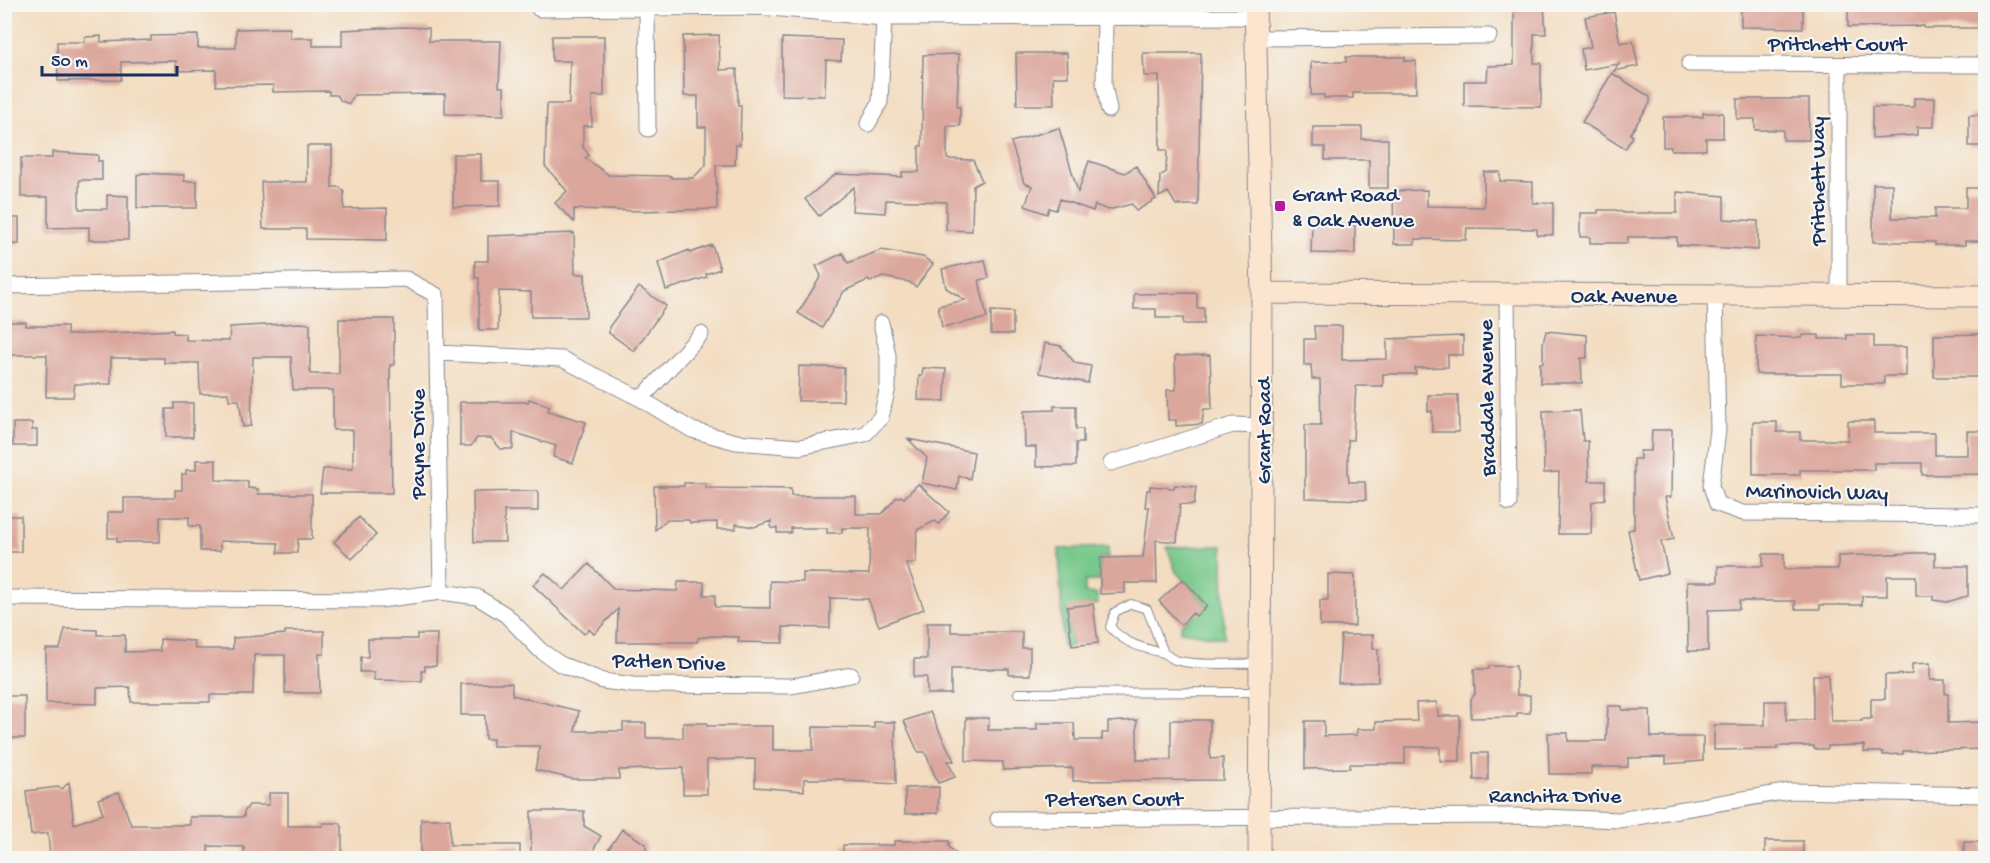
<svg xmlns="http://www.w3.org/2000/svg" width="1990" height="863" font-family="'Gochi Hand',sans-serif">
<rect width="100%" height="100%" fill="#f6f6f2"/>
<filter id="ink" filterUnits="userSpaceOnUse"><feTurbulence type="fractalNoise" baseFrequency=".0167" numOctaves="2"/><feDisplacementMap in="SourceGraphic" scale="12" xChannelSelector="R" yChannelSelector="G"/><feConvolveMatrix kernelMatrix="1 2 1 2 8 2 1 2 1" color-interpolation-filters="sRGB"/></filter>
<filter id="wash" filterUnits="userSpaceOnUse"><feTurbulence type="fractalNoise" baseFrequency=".008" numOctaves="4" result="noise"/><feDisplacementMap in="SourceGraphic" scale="24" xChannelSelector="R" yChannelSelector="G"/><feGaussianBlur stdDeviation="1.35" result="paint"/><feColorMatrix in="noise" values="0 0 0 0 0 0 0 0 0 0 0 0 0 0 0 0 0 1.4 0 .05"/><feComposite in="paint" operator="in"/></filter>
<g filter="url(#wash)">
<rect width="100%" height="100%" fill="#f3dcbf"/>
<path fill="#77c88a" stroke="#497c74" stroke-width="1.5" d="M1223,546L1224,638L1180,631L1181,625L1207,606L1176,572L1167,547Z
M1108,547V557L1100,558V581H1085V593L1097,594L1098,604L1067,608L1068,617L1072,616L1070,629L1072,646L1063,648L1059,549Z"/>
<g id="blocks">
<path fill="#dba69b" d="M1514,4H1544L1546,34H1534V63H1541V107L1464,106V81H1487L1488,66L1514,65Z
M1741,4H1803V28L1741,27Z
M1848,4H1981V28H1924V26L1848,27Z
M1614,12L1620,43L1633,41L1638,66L1614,71L1619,64L1584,70L1581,49L1591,47L1585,17Z
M403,27L429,28V41H501L499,87H504V115L445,114V94L354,95L349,104L341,101L337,95H329V91L273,92V85L216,86V70L176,71V61L121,62V80L58,81L57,42H85V37L101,36V42L151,40V36L198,35V48H236V29L290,28V38H313V46H342V30Z
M719,35L720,70L737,69L738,105H741L740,145H736L735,165H716L717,209L640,211L574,209V222L555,203L567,191L545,166L547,104H569L570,61H552V36H604V96H592V126H583V147L589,155L585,158L609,175L671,176V178H693L706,165V127H698V96H684L683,36Z
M782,38L842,40L841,61L826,60L825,96L782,95Z
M1016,53H1067L1068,77H1053L1054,105H1017Z
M1143,53H1201L1198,205H1176L1168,192L1159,197L1160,176L1166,172L1167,150H1160L1159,76H1144Z
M959,54L957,107H960V126H947V159L973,160L982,181L973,186L972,231L946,230V202L886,200L885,213L852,211L854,187L819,216L805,199L836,174L902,177V172H919V146H922L923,55Z
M1346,57H1405V61H1416V93H1353V98H1324V95H1311V62H1346Z
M1612,73L1650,97V103L1630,134L1633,136L1625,149L1582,122Z
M1914,98H1935L1934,127H1917V135L1872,138V107H1914Z
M1737,99H1809V140H1783V130H1755V119H1737Z
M1703,113H1723V138H1706V150H1671V147H1663V117H1703Z
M1969,115H1986V146H1969Z
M1313,127H1362V139H1388V188H1369V160H1325V147H1313Z
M1059,128L1078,192L1089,161L1125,173L1136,166L1156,199L1136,211L1132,204L1108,210L1095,205L1093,211L1060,199L1056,210L1049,208L1047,214L1025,206L1032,186L1024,183L1011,142Z
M307,146H332V187H340L344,192V209L387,208V240L306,239V229H263L261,182H307Z
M52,152L98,155V161H102V180H79V209H107V195L128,196V240H89V227L48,228V197H21V158H52Z
M453,154H481V181H500V206L453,207Z
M1484,172H1500V181L1533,182V203H1553V235H1537V229L1467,228L1466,240L1415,239V244H1394L1393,191L1427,190V206L1484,207Z
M143,173L184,175V181H197V208H137V175Z
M1873,184H1892V218H1935V208H1966V188H1986V241H1965V245H1935V242H1873Z
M1677,192L1724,196V219L1758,221V250L1677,245V237H1628V243H1590V237H1580V213H1598V210H1616L1624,213H1677Z
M4,218H19V244L4,245Z
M1312,224L1355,225V254L1311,253Z
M574,233L575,274H585L586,317H531V292L499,291L498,330H479V278H475V261H488V236Z
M712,245L720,269L706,274L707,277L666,290L658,263L689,250L690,253Z
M881,250L923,257L933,264L916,287L909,282L883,277L870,282L868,280L844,291L822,328L798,313L821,276L816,266L843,253L848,263Z
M985,260L989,278L979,280L987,318L942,327L938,306L965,300L946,288L942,269Z
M639,287L666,306L634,351L609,333V327Z
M1197,293V308H1204V324H1183V318H1156V309H1134V294Z
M991,311L1013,312V334H991Z
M339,319H394V365H390L392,493H320L323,469H353V430H333V390H293L291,357H253L251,426L243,427L239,400H229L228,393L200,394L199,363H164V358H111V384H75L73,397H46L47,355H4V322H26V326H67V335L173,330V333L186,334V340L229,341L230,327L300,323L310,324V374H339Z
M1314,326H1342V360L1387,359V339L1463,336V355H1448V367L1415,368L1416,374H1383V386H1356L1353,440H1348V473L1349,482H1365L1366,500L1305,498V425H1321L1320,379H1312L1311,365H1304V339H1315Z
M1546,331L1587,335V358H1581L1582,383H1540V363H1543V343Z
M1986,334V377H1934V335Z
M1802,335H1819V339H1847V335H1874V347H1906V376H1884V384H1842V374H1756V336L1802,338Z
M1045,343L1061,346L1075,363L1091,366L1088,383L1039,373Z
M1210,355L1212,409H1204L1202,424L1176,426V420H1168L1167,390H1176L1175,356Z
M799,366L844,368L843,401H798Z
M923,368L946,369L945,401L918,400L919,376H922Z
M1428,395H1458L1459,432H1432V411L1428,412Z
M529,399L550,406L548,411L586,422L573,463L553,457L556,446L513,432V449H501L491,438H477L471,446H460V402H528Z
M174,403H193V437H166V409H174Z
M1054,406H1076V429H1083V443H1076V466L1036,467V447H1025L1024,411L1054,410Z
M1580,410L1583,441H1588L1589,481H1605V499L1592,502L1591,534H1558L1559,472L1544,473L1543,411Z
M1848,421H1874V433H1935V455H1967V431H1984L1986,474L1922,475V463H1874V470H1800V475H1753V422H1777V432H1800V440H1848Z
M13,423H32V430H37V446H13Z
M1652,430H1672L1671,497H1665L1674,539L1661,542L1668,573L1639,580L1628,530L1634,529V459H1640V451H1651Z
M908,439L974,452L970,479L959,476L957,490L922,483L927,458Z
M196,460H216V480L248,481V488L258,489V494H312V539H298L297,553H278V543L220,541V551H200V526H189V517H160V542H117V538H108V512H124V498H175V490H182V474H186V470H196Z
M684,483H706V488L791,489V496H856V514H882L896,498L901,496L904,498L918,484L949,512L939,524L935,521L917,530L916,563H906L924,609L879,626L868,599L830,598V628L783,627V643L738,642L739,637L711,636L698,638L697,642H617L618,609L594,634L589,629L584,634L533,585L545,573L564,590L589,564L614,589L677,591L678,582H704V595H715V607L770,608V581L803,582V573L869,574L870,528H842V533H827V528H791V533H777V528H771V521L754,527L736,524V529H717V522L690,523L689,520H667L655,530L654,486H684Z
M1175,485L1196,487L1194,505L1180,504L1177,542L1156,540L1157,583H1125V593L1100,594V558L1143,557L1149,507H1145L1147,490H1150V486L1174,488Z
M538,491V511H504L505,542H474L473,492Z
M4,516H21V552H4Z
M359,517L376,535L352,559L334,542Z
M1916,553H1935V566H1968V596L1947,602L1933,600V596H1916V576H1887V596H1862V605H1820V609H1795V601H1739V609L1708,610V651H1688L1687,582H1718V566H1763V554H1784V569H1838V556Z
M1328,574L1355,575V626H1320V600H1328Z
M1183,579L1207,606L1196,616L1193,613L1181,625L1159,601Z
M1093,604L1098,643L1072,646L1067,607Z
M927,623H951V632H1022V648H1030V675H1009V669H951V694H927V677H914V659H927Z
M65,629L97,630V635H125V652L160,651V639L194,641L195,649H233V638L285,634V631H324V654H319L320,693H285V655H254L253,695H210V702H131L130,687L97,688V704L46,703V649H60Z
M417,634H437L436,666H425V671H421L422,681L374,680V672H360L361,657H368V639H417Z
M1341,635H1373V649H1378V682L1338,683Z
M1930,663V680H1945V694H1948V723L1986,722V749L1903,751V754L1883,755V752H1864V745L1828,746V749H1814V746H1777V749L1714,750V725H1765V701H1786V720H1813V675H1828L1831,721H1862V719H1871V699H1885V675L1912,674V664Z
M1489,666H1516L1517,695H1530V713H1517V717L1471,718V699L1475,694L1474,669H1489Z
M492,683H512V695L579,711L575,731H623V723H646V738H683V723H707V726H773V750H813V727L874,728V722H895L896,784L845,781V779H804V791L755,787V759L707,760V794H683V768L619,770V779H573L535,770L540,746H493V739H485V715H461V684Z
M4,696H25V738H4Z
M1437,702L1438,716H1460V761H1440V747H1405V764H1350V768L1305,769V721H1324V736L1357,735V729H1376V722L1417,721L1416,703Z
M1608,706H1622V710H1650L1651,737H1703V761L1666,764V757L1628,758V767H1591V774H1549L1548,733H1568V741H1606Z
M930,712L954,761H948L955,777L938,783L925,752H918L904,721Z
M966,718H989L988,730H1037V723H1074L1075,740H1102V733H1108V722L1137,720V760H1171V720H1210V759L1223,758V780L1073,781V768L1003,770V762L966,761Z
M1473,753H1488V780H1474Z
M69,782L74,824L103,814L98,799L119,792L131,825H190V817H244V812L249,805H269V793H288V826H323V823H340L342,827V858H268V855H244V847L208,846V858H50L48,833L31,835L26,791L58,787L62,789Z
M939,787L938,813L905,814V788Z
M531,811H584V826L601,836L589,858L577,852L531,854Z
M421,819H450V845H520V858H421Z
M622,829L646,844V858H622L608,850Z
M894,841H949V847L961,858H843V845H894Z
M1765,841H1803V858H1765Z
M1964,842H1983V858H1964Z"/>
</g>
</g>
<g filter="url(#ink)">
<use href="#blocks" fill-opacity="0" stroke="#87868e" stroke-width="1.5"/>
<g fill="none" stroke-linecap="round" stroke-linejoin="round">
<defs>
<path id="lane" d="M1164,653L1147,609L1131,604L1115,612L1110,627C1125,644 1142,648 1163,653C1167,654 1170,658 1175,660C1193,666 1237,663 1259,664
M1018,693L1258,692"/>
<path id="street" d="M647,8L648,129
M539,9L759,7L884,18L1256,17
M1105,18L1104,84L1109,110
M1256,38L1489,36
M1689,64L1986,65
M1839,65V297
M868,124L880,102L884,18
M4,286L406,279L436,295L441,592L380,600L4,598
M1507,293L1509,503
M1715,294L1718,430L1711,486L1717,504L1743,513L1986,515
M438,353L562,359L641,399L692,430L736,442L800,447L865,434L881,417L888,387V355L881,323
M641,399L701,334
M1111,463L1233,425L1262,426
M441,592L477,597L506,615L540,650L560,664L603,681L633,685L792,686L851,675
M998,819L1514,816L1619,820L1790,791L1986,795"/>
<path id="secondary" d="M1255,4L1262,293L1259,858
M1262,293L1986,296"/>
</defs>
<use href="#lane" stroke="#87868e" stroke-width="10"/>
<use href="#street" stroke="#87868e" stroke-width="17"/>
<use href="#secondary" stroke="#87868e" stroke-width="23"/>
<use href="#lane" stroke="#fff" stroke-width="8"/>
<use href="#street" stroke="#fff" stroke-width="15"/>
<use href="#secondary" stroke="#fce5cf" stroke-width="21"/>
</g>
</g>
<rect fill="#b5179e" stroke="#f6f6f2" stroke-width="2" x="1274" y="200" width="12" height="12" rx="3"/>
<g text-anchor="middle" stroke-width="4.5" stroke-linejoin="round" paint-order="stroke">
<g font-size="22" fill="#1b2f5e" stroke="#f6f6f2">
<text x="1837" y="50">Pritchett Court</text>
<text transform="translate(1816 181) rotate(-90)" y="8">Pritchett Way</text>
<text x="1624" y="302">Oak Avenue</text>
<text transform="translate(1485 398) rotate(-91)" y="8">Braddale Avenue</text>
<text transform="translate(1262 431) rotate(-90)" y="8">Grant Road</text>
<text transform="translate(416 444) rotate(-90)" y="8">Payne Drive</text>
<text transform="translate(1817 490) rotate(1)" y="8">Marinovich Way</text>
<text transform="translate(669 660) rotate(2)" y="8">Patlen Drive</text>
<text x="1555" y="802">Ranchita Drive</text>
<text x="1114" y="805">Petersen Court</text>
</g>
<g font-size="22" fill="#1b2f5e" stroke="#f6f6f2" text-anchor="start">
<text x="1292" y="201">Grant Road<tspan x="1292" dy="25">&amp; Oak Avenue</tspan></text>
</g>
</g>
<rect width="1990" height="863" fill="none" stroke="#f6f6f2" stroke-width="24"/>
<path d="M42 66v9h135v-9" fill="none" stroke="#1b2f5e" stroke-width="3"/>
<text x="51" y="66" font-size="18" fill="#1b2f5e" stroke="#f6f6f2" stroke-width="4.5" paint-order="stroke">50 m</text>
</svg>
